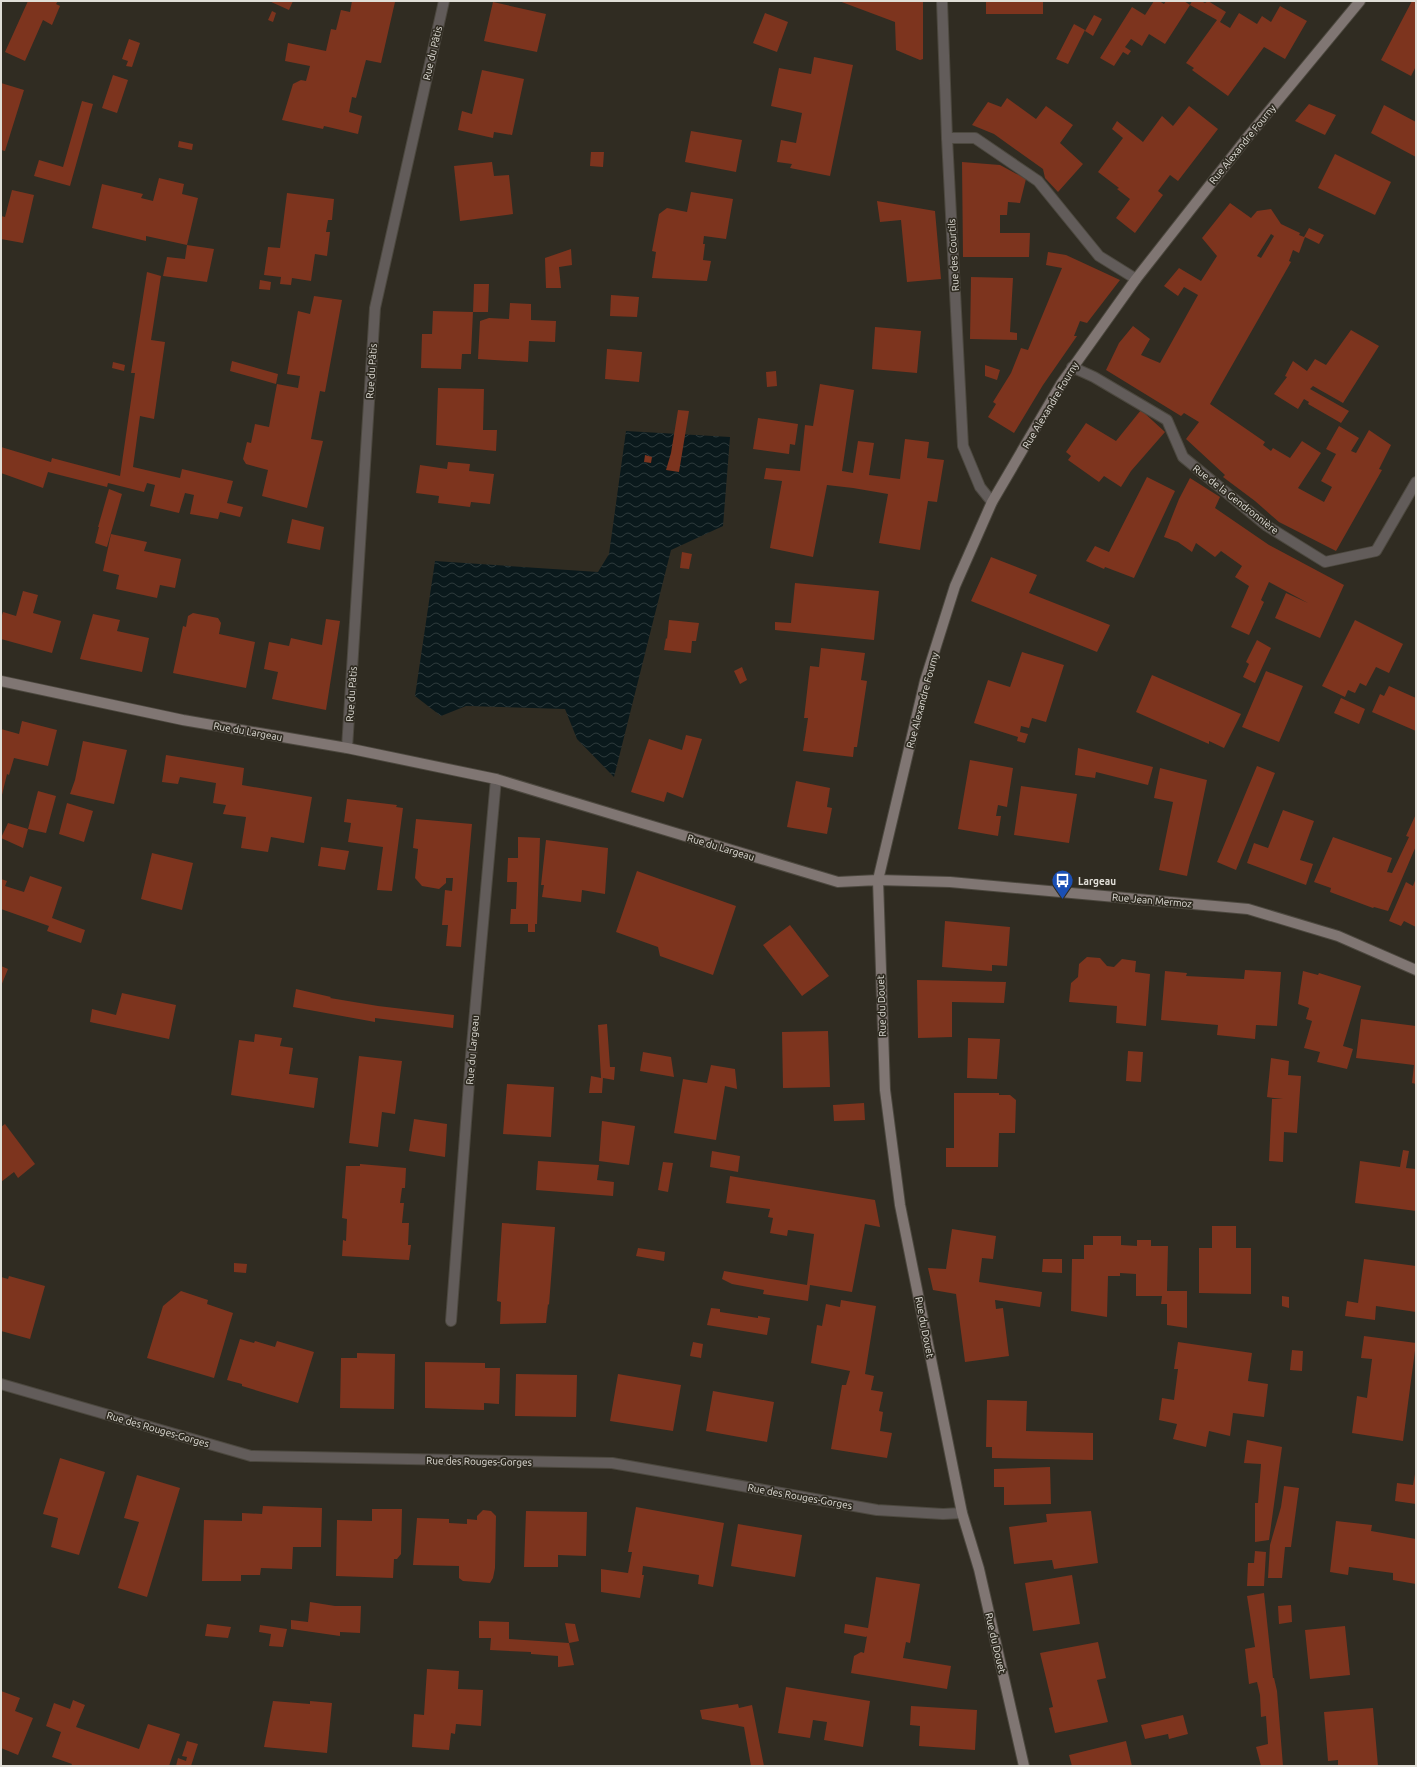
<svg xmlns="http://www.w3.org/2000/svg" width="1417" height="1767" font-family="Ubuntu,sans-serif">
<defs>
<pattern id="water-waves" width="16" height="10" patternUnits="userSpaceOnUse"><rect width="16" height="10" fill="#0a191c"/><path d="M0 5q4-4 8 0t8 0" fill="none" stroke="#2d3a3c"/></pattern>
</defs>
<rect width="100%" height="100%" fill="#302c22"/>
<path fill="url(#water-waves)" d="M626,431L730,437L723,526L671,550L614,777L577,739L565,709L466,706L441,716L415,696L435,561L598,572L609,554Z"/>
<path fill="#7d341e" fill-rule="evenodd" d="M28,1H58L56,4L60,6L52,25L43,20L25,61L5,52Z
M269,1H293L289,10Z
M352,1L395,2L381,63L366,60L356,98L352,97L349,112L362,116L358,134L324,126L323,129L282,120L293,84L301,80L306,81L310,66L285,61L288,43L326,51L331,29L336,30L341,10L350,12Z
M839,1H923V59L920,60L896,50L895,22Z
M986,1H1043V14H986Z
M1154,1H1159L1164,4L1166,1H1184L1190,5L1165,44L1149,34L1142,46L1131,39L1125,47L1131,51L1128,55L1123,52L1114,66L1100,58L1132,7L1145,15Z
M1192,1H1201L1205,3L1208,1L1226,12L1220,22L1230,28L1239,13L1257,24L1262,16L1271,22L1280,6L1307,21L1285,59L1264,47L1228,96L1192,70L1194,68L1186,63L1217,20L1190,5Z
M1412,1H1416V66L1411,76L1381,60Z
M493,2L546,14L537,52L484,41Z
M272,11L276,13L273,22L268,20Z
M765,13L788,22L777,52L753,43Z
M1094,15L1102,19L1093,36L1085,31Z
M1074,24L1085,30L1068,64L1056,59Z
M129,39L140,43L132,67L126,66L128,61L122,59Z
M814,57L853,65L830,176L790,168L792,164L777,162L781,140L796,143L802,113L771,106L779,68L811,74Z
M482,70L524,79L512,135L494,132L493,138L458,130L462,111L472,114Z
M113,75L128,80L117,113L102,108Z
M1,83L24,90L5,151L1,150Z
M1007,98L1036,119L1046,106L1073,125L1060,143L1083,164L1058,192L1045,178L1043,169L994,134L972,125L988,102L1001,107Z
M82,101L93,104L70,186L34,176L39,160L63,167Z
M1309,104L1336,115L1325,135L1295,121Z
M1384,105L1416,122V157L1371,133Z
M1189,106L1218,129L1178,181L1170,175L1158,191L1163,195L1135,233L1116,218L1130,199L1117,189L1119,188L1098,172L1123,138L1112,129L1117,121L1143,142L1162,116L1173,126Z
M691,131L742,140L736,172L685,162Z
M179,141L193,144L192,150L178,147Z
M591,152H604L603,167L590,166Z
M1335,154L1391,182L1375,215L1318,188Z
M492,162L494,176L509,175L513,214L460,221L454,166Z
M962,162L1000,165L1026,179L1020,203L1008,202L1007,215H1000V233H1030L1029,257H963Z
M159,178L184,184L182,194L198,198L187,245L146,236V241L92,228L102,184L143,194L141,198L153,201Z
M12,190L34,195L23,243L1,239V216L5,217Z
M691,192L733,199L726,239L704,236L703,244H705L703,260L711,261L707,281L652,278L656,252L652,251L659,214L667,208L687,212Z
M287,193L334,199L332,220H328L326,232H330L327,256L315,254L311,281L292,278L291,285L280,284L281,277L264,275L268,247L280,248Z
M877,201L935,211L941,279L907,282L901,220L880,222Z
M1230,203L1251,218L1257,211L1271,209L1281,224L1300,233L1299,235L1304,237L1309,228L1324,235L1319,244L1305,237L1299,253L1293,250L1289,261L1291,262L1210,404L1265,442L1263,445L1271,451L1273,448L1290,458L1302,441L1321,453L1298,488L1324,502L1332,487L1321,481L1336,454L1326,449L1339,426L1359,438L1351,451L1356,453L1369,430L1391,445L1379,469L1382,470L1336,551L1279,522L1255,501L1223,477L1225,475L1186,439L1199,422L1184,413L1181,416L1106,370L1119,343L1133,326L1150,339L1141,355L1160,363L1198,295L1184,287L1178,296L1164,286L1179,268L1201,281L1217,256L1202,238ZM1271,234L1274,236L1261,258L1257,256Z
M187,245L214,249L207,282L163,276L167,257L185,259Z
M571,249L572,265L559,267L561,288H546L545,258Z
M1048,252L1066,255L1120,280L1087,323L1080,321L1074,336H1077L1043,385L1014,433L988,417L996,404L993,402L1011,373L1021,348L1028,350L1062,268L1046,265Z
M147,272L161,276L151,340L165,342L154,419L140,416L133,467L180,478L182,469L233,481L227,503L243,507L240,517L220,512L218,519L190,514L194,495L185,493L179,513L150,506L155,485L147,483L144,492L108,483L107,487L48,472L43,488L1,473V447L51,462L52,458L120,476L135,373H131Z
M971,277L1013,278L1010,332L1017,333V340L970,339Z
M260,280L271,282L270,290L259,289Z
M474,284H489L488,312H473Z
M611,295L639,297L637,317L610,316Z
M314,296L342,300L325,392L320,391L311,439L323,441L307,508L262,496L268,470L246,464L243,459L247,442L251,443L255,424L269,427L277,384L298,388L300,376L287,374L298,311L310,314Z
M510,303L531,304V320L556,321L555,342L529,341L528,362L478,359L480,321L489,318L509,319Z
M433,311L473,312L471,354H462L461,369L421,368L422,334H432Z
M875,327L921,331L917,373L872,369Z
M1351,330L1379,346L1343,403L1313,386L1310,389L1349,411L1341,423L1308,404L1309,402L1304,399L1298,409L1274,394L1287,377L1285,376L1293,361L1307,371L1315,359L1326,365Z
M607,349L642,352L639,382L605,379Z
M232,361L278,374L276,384L230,371Z
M113,362L125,365L124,371L112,368Z
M985,365L1000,370L997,380L985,376Z
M776,371L777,386L767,387L766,372Z
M820,384L854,390L842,471L853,473L858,441L874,443L869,475L900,479L905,439L929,442L927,458L944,460L937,502L928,501L920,550L879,543L888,494L853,488L827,485L813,557L770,548L782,481L764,479L766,468L800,471L805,425L813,426Z
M438,388L484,389L483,430H497L496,451L436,445Z
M678,410L689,411L679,472L666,470L671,453Z
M1141,410L1165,432L1131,471L1121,487L1104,476L1099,482L1068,460L1071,456L1066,452L1086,423L1116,441Z
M758,418L798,424L795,445L790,444L789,454L753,449Z
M645,455L652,457L651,463L644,462Z
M448,462L470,464L469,471L494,474L490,504L471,502L470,507L438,503L439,496L416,493L420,465L447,469Z
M1147,477L1175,491L1134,578L1105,567L1104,569L1086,561L1095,546L1109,552Z
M1190,478L1220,497L1215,508L1269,545L1344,585L1320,638L1275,618L1286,593L1308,603L1269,582L1261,600L1264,602L1249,635L1231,627L1249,586L1235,577L1242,566L1221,551L1215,557L1196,543L1192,552L1178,542L1164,537L1179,499Z
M109,489L122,494L107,547L95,543L99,527H98Z
M292,519L324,527L320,550L287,543Z
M111,534L147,542L144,551L181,559L175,588L160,585L157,598L116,589L119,575L103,571Z
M682,552L692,554L689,569L680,568Z
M991,557L1037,575L1029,593L1110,625L1097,652L971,601Z
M795,583L879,591L874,640L775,630V622L791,623Z
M23,591L38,595L33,613L61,621L52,653L1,639V618L3,612L16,616Z
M193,613L218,618L221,623L219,634L255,642L246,688L173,673L183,626L186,627L188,616Z
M93,614L120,620L117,631L149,638L142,672L80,659Z
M326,619L340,621L326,710L272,699L278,672L264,669L269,642L289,646L291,638L322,645Z
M669,620L699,623L696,641H692L691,653L664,650L666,638L667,639Z
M1355,620L1403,644L1389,673L1376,667L1366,686L1360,683L1355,693L1348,690L1345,697L1322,686Z
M1257,640L1271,648L1255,683L1243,677L1249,664L1246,662Z
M821,648L865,653L861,680L867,681L857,747H854L853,757L803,751L808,718H804L810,666L819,667Z
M1022,652L1064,665L1046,722L1032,718L1029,728L1021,726L1020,732L1028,734L1025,743L1017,741L1018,737L974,723L988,680L1010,687Z
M742,667L747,680L740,684L734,671Z
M1266,671L1303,686L1279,742L1242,727Z
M1152,675L1241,714L1224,748L1209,741V744L1136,712Z
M1389,686L1416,698V731L1372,712L1380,694L1384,696Z
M1341,698L1365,709L1359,724L1334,713Z
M22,721L57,730L48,766L14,758L9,775L7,774L1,799V729L19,734Z
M686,735L702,739L683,798L667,792L664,802L631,792L649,739L682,750Z
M83,741L127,750L114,804L70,794L75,780Z
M1078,748L1153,767L1148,785L1096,772L1095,778L1075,775Z
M166,755L244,768L242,785L312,797L304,843L271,837L268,852L241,848L246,817L223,814L226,805L213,803L216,783L180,777L178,784L162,782Z
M970,760L1013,768L1007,807L998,805L996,816H1001L998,836L958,829Z
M1257,766L1275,773L1236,870L1217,862Z
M1160,768L1207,780L1187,876L1159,870L1173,802L1154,798Z
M796,781L830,788L827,807L832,808L827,834L787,827Z
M1021,786L1077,794L1069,843L1014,835Z
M38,791L56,796L46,833L28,829Z
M347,799L397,805L396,807L403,808L392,891L377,890L383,847L348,842L351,823L344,822Z
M67,803L93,811L84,842L59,834Z
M1283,810L1314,821L1300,860L1313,864L1306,885L1247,863L1254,843L1268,848Z
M1416,814V846L1388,911L1374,907L1373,908L1330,892L1331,888L1314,882L1333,837L1392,858L1387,872L1392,873L1409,837L1406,836Z
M416,819L472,824L461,947L446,946L448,925H442L445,890L452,891L453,878H446V883L439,889L422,886L415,878L418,849L413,848Z
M8,823L28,829L23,848L1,838Z
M518,837L540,838L537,924H535V932H528V924H510L511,909H516L517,882H507L508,858H518Z
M546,840L608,848L605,894L582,890L581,902L542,897L544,885H541Z
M321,847L349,851L345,870L318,866Z
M152,853L193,863L182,910L141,899Z
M637,871L736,906L713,975L660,956L658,947L616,932Z
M30,876L62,887L52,918L85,930L81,943L47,931L49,926L1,909V879L7,881L5,886L24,892Z
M1416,878V927L1404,921L1401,926L1389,921L1406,882L1413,886Z
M945,921L1010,927L1007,966L992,965V971L942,967Z
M790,925L829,976L802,996L763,945Z
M1087,957L1100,958L1107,966L1114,967L1122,959L1136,961L1135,972L1150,974L1146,1026L1116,1023L1117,1006L1069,1002L1071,983L1078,977L1079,964Z
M1,966L8,969L1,986Z
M1245,970L1281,972L1277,1026L1256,1025L1255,1039L1217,1035L1218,1025L1161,1020L1165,971L1187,973L1186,976L1244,979Z
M1303,971L1318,975L1319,973L1361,986L1343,1046L1353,1049L1347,1069L1317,1062L1320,1052L1304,1048L1312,1021L1306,1019L1309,1008L1298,1004Z
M917,980L1006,982L1004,1003L952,1002V1037L918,1038Z
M296,989L331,997L330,998L378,1006L454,1015L453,1028L375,1018V1022L293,1007Z
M122,993L176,1005L169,1039L90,1022L92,1009L116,1015Z
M1361,1019L1416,1026V1084L1412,1083L1414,1065L1356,1058Z
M607,1024L610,1067H615L614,1080L603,1078L602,1093H589L591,1076L601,1078L598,1025Z
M828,1031L830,1087L783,1088L782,1032Z
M255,1034L282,1038L280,1046L293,1048L289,1074L318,1078L314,1108L231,1095L239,1040L254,1042Z
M968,1038L1000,1039L997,1079L967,1078Z
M1128,1051L1143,1052L1141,1082L1126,1081Z
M643,1052L671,1057L674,1077L640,1071Z
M359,1056L402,1061L395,1114L382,1112L378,1147L349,1143Z
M1271,1058L1289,1061L1288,1075L1301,1076L1297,1133L1284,1132L1283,1162L1269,1161L1272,1099H1283L1267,1097Z
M711,1065L735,1069L737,1089L725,1086L716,1140L674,1133L683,1079L707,1083Z
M507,1084L554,1087L551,1137L503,1134Z
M954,1093H999V1095H1010L1016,1100L1015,1133H999L998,1167H946V1148H954Z
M864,1103L865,1120L834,1121L833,1105Z
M414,1119L447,1124L445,1157L409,1151Z
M602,1121L635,1126L629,1165L599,1161Z
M5,1124L35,1164L18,1178L14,1172L1,1182V1127Z
M1403,1150L1409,1151L1406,1168L1416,1169V1211L1355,1203L1360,1161L1400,1167Z
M712,1151L740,1156L738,1172L710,1167Z
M538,1161L599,1165L597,1180L614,1182L613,1196L536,1190Z
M663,1162L673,1163L668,1192L658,1190Z
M360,1164L406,1168L405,1188H402L400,1203H404L402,1223H409L408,1245H411L409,1260L342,1256L343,1240L346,1241L347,1219L342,1218L346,1166H360Z
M730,1176L875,1200L880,1227L865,1224L852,1292L810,1285L808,1301L763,1294L764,1290L732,1284L722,1279L724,1271L807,1285L814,1234L788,1230L787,1236L770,1233L773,1218L768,1217L770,1209L726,1203Z
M502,1223L555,1227L549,1305L548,1304L546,1323L500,1324L501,1302L497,1301Z
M1212,1226H1236V1248H1251V1294L1199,1293V1248H1212Z
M952,1229L996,1236L993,1259L982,1258L979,1282L1042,1292L1040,1307L995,1300L996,1309L1003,1308L1009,1356L965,1362L956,1294L933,1290L928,1268L946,1269Z
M1093,1236H1121V1245L1137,1246V1240H1151V1246H1168L1167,1291H1187V1328L1167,1325V1304H1161L1162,1296H1136V1274L1120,1273V1276H1108L1107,1317L1071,1311L1072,1259H1084V1245H1093Z
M638,1248L665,1252L664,1261L636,1256Z
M1043,1259H1062V1273L1042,1272Z
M1364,1259L1416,1266V1312L1376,1306L1375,1320L1345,1316L1347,1301L1358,1303Z
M234,1263L247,1264L246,1273L234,1272Z
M9,1276L45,1286L30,1339L1,1331V1277L8,1279Z
M181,1291L208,1300L207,1304L233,1313L214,1378L147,1358L163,1306Z
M1282,1296L1289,1297V1308L1282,1306Z
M841,1300L876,1306L865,1374L874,1376L871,1390L883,1392L879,1411L883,1412L880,1431L892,1433L887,1458L831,1449L842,1385H846L850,1371L811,1363L817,1325L822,1326L826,1304L840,1307Z
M711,1308L720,1309V1312L758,1318V1316L770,1318L767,1335L707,1325Z
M1364,1336L1416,1343L1403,1441L1352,1433L1357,1396L1367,1398L1372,1359L1361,1358Z
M240,1339L254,1343L255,1341L275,1347L277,1341L314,1352L298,1403L242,1386V1384L227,1380Z
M693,1342L703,1344L701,1358L690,1356Z
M1178,1342L1252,1353L1248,1381L1268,1384L1264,1417L1233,1413L1230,1436L1209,1431L1206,1447L1173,1439L1177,1424L1159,1420L1162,1398L1174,1400L1178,1369H1174Z
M1292,1350L1303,1351L1302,1371L1290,1370Z
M357,1353L395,1354L394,1409L340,1408L341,1358H357Z
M425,1362L485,1363V1368H500L499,1404L484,1403V1410L425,1408Z
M516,1374L577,1375L576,1417L515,1416Z
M618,1374L681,1385L673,1431L610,1421Z
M713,1391L774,1402L767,1442L706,1431Z
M987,1400L1027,1401L1026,1431L1093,1433V1460L992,1458V1447H986Z
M1247,1440L1282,1447L1269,1540L1255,1542V1503H1258L1261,1464L1244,1463Z
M60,1458L105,1472L79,1555L51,1547L58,1518L43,1514Z
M1050,1467L1051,1504L1004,1505V1487H994V1469Z
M1415,1474L1416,1504L1395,1501L1397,1483L1413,1485Z
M137,1475L180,1488L147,1597L118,1588L139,1522L124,1518Z
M1284,1486L1299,1488L1291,1547H1285L1282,1578H1268L1270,1545L1281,1507Z
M263,1506L322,1508L321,1547H293L292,1569L261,1568L260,1575H241V1581H202L204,1520L242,1521V1513L262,1514Z
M636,1507L724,1523L713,1587L698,1584L699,1575L643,1566L642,1575H644L640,1598L601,1592V1569L628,1573L632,1552H628Z
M372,1509H402L401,1554L397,1559H394L393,1578L336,1576L337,1520L372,1521Z
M483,1510L491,1511L496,1516L495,1568L493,1578L490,1583L463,1581L459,1578V1566L413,1565L417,1518L449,1519V1523L467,1524V1519L477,1520V1516Z
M526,1511L587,1512L586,1556L558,1555V1567H524Z
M1091,1511L1098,1563L1054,1569L1052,1560L1014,1564L1009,1527L1047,1522L1046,1514Z
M1336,1521L1372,1525L1371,1531L1416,1539V1584L1393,1580V1573L1349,1567L1348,1575L1330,1572Z
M738,1524L802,1535L795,1577L731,1566Z
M1255,1551L1266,1552L1264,1586H1247L1248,1563H1254Z
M1072,1575L1080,1624L1033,1631L1025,1583Z
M876,1577L920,1584L910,1643L906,1642L903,1658L951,1666L947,1689L851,1673L854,1656L861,1652L864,1653L867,1636L866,1637L844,1633L845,1624L868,1628Z
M1264,1593L1273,1678H1274L1277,1691L1283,1766H1261L1256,1747L1268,1744L1266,1716L1261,1717L1260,1695L1257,1682L1249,1684L1245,1649L1255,1647L1247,1596Z
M310,1602L335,1606H361L360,1633L340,1632V1636L291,1629V1620L308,1622Z
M1291,1605L1292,1622L1279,1624L1278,1606Z
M479,1621L509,1622V1639L569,1643L565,1623L575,1624L579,1641L569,1643L574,1665L558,1667V1656L531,1654V1652L490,1650L491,1638H479Z
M207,1624L231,1627L228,1638L205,1636Z
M260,1625L287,1629L283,1647L269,1646L271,1634L259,1632Z
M1345,1626L1350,1675L1310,1679L1305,1630Z
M1098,1642L1106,1678L1097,1680L1108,1722L1055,1733L1049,1708L1053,1707L1040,1653Z
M427,1669L459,1671L458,1689L483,1690L481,1726L456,1724L455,1734L451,1733L449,1750L412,1747L414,1714L424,1715Z
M786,1687L870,1701L863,1747L824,1740L827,1722L813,1720L810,1738L778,1733Z
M1,1691L20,1698L15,1711L33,1718L18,1755L1,1748Z
M73,1700L85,1705L76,1727L139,1749L148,1724L180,1734L169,1766H71L72,1764L52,1757L61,1732L46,1726L54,1703L70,1709Z
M273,1701L310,1704V1701L332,1703L327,1753L264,1747Z
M738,1704L739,1708L752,1705L764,1766H751L744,1727L702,1719L700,1710Z
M911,1706L977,1710L975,1750L919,1746L920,1726L910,1725Z
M1373,1708L1378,1766H1338V1760L1328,1761L1324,1712Z
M1183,1715L1188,1734L1169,1739L1168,1734L1145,1739L1141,1725Z
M187,1741L198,1744L191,1766H176L178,1758L186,1761L187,1757L182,1756Z
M1126,1741L1132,1766H1072L1069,1755Z"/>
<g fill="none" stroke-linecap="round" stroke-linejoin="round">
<defs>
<path id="lane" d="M947,138H975L1038,181L1099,256L1136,279"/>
<path id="street" d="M942,1L947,138L963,446L980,487L992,502
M1072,367L1094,377L1167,420L1183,457L1267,526L1325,562L1376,551L1416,482
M347,748L375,308L444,1
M451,1321L471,1056L496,779
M1,1384L251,1456L612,1463L877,1510L943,1514L962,1513"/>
<path id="secondary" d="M1,681L183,720L347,748L496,779L838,882L878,880L950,882L1248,909L1338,936L1416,970
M1024,1766L979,1569L962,1513L900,1205L885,1090L878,880L925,681L955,586L992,502L1061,384L1136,279L1246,139L1360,1"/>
</defs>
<use href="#lane" stroke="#4c483f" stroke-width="12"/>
<use href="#street" stroke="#4c483f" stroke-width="12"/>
<use href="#secondary" stroke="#4c483f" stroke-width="12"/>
<use href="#lane" stroke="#625c5a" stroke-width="10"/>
<use href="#street" stroke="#625c5a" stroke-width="10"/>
<use href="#secondary" stroke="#807673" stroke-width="10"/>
</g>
<defs>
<symbol id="bus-pin" viewBox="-11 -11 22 30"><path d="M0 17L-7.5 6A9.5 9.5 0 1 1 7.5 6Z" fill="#1a4fb4" stroke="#302c22"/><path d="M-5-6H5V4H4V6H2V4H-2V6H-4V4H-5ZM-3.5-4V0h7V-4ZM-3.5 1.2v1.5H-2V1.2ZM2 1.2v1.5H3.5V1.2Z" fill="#fff"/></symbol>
</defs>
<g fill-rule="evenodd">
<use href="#bus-pin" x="1050" y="868" width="25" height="34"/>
</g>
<g text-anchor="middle" stroke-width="3.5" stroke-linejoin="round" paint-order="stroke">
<g font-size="10" fill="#e0ded7" stroke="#302c22">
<text transform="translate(432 53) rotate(-77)" y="4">Rue du Pâtis</text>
<text transform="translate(1242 144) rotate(-51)" y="4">Rue Alexandre Fourny</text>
<text transform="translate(953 255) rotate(-93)" y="4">Rue des Courtils</text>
<text transform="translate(371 371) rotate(-86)" y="4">Rue du Pâtis</text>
<text transform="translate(1050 405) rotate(-59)" y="4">Rue Alexandre Fourny</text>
<text transform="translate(1236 499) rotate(38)" y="4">Rue de la Gendronnière</text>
<text transform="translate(351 694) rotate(-86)" y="4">Rue du Pâtis</text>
<text transform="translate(922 700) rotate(-75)" y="4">Rue Alexandre Fourny</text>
<text transform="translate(248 731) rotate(10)" y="4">Rue du Largeau</text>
<text transform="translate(721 847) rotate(17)" y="4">Rue du Largeau</text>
<text transform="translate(1152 900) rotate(5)" y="4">Rue Jean Mermoz</text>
<text transform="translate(881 1006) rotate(-92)" y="4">Rue du Douet</text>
<text transform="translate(472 1050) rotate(-85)" y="4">Rue du Largeau</text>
<text transform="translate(925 1327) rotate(79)" y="4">Rue du Douet</text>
<text transform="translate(158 1429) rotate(16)" y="4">Rue des Rouges-Gorges</text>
<text transform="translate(479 1461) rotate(1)" y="4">Rue des Rouges-Gorges</text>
<text transform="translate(800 1496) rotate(10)" y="4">Rue des Rouges-Gorges</text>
<text transform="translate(996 1643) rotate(77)" y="4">Rue du Douet</text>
</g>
<g font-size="10" font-weight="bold" fill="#e0ded7" stroke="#302c22" text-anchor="start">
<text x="1078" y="885">Largeau</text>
</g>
</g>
<rect width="1417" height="1767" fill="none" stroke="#e0ded7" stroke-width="4"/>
</svg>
